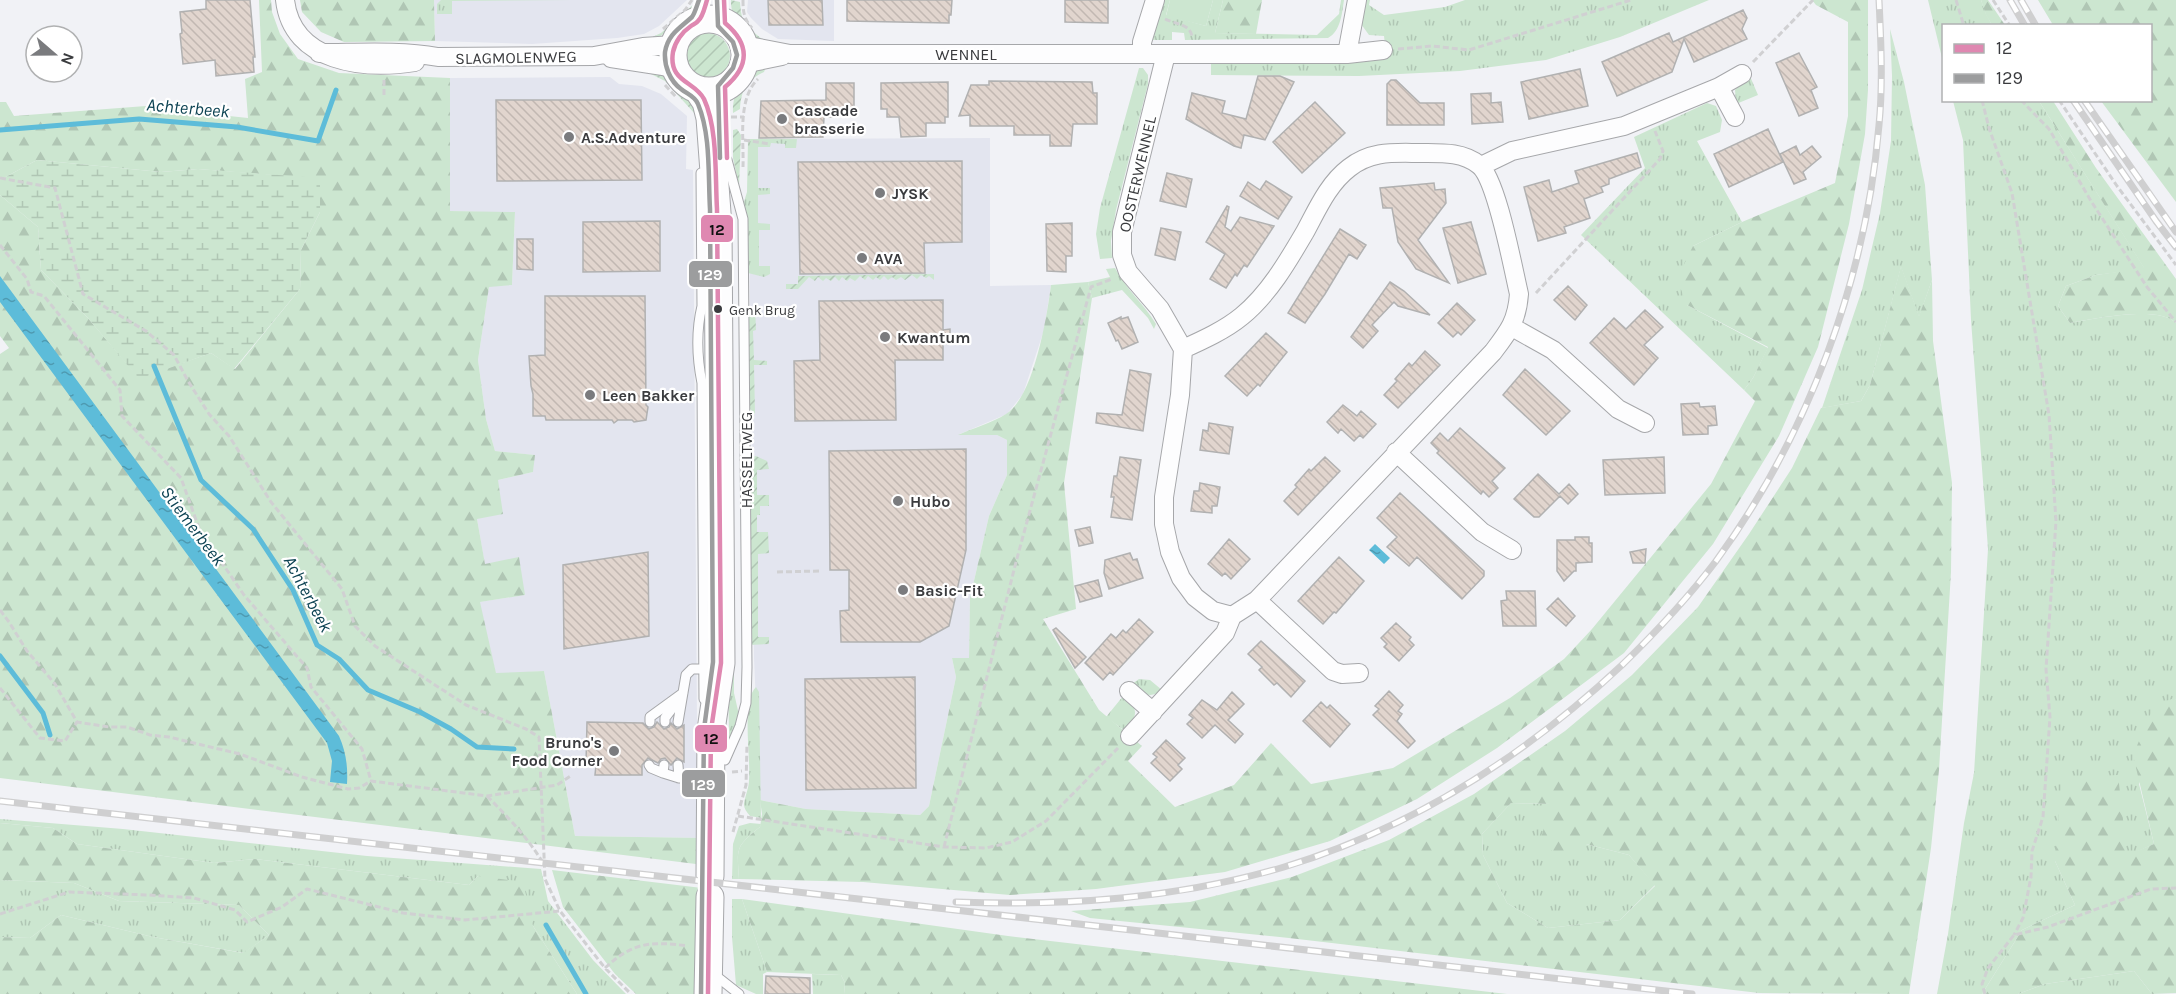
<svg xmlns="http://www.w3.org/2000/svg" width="2176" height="994" font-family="Karla,sans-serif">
<defs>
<pattern id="grass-tufts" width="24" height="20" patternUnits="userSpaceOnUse" patternTransform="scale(1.5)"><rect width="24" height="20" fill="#cce6d0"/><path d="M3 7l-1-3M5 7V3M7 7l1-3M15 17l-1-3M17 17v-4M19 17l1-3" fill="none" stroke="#b0c6b4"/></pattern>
<pattern id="forest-firs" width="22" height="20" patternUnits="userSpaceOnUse" patternTransform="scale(1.5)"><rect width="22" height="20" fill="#cce6d0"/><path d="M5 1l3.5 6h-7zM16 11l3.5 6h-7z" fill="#b0c6b4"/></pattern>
<pattern id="wetland-marsh" width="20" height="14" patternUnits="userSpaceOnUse" patternTransform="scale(1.5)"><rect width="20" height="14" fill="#cce6d0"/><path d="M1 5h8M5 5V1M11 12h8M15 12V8" fill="none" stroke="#b0c6b4"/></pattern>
<pattern id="garden-furrows" width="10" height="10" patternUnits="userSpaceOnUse" patternTransform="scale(1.5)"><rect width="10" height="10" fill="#cce6d0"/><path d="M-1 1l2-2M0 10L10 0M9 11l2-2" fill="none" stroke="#b0c6b4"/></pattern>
<pattern id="water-ripples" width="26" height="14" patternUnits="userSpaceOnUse" patternTransform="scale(1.5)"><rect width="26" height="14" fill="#5dbcd9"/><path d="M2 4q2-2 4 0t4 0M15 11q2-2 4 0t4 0" fill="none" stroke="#4e9ab1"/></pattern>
<pattern id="building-back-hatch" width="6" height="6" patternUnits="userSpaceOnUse" patternTransform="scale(1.5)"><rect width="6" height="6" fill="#e1d5ce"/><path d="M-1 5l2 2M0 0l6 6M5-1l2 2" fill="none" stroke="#c2b8b2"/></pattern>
</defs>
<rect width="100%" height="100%" fill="#f1f2f6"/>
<path fill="#e3e5ef" d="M434,0H687L659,26L644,34L617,38L532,44L435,41Z
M748,0H834V41L778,39L762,29L751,18L747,12Z
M610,77L619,84L642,86L661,94L687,116L686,169L693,170L697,723L705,747L704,838L575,836L544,671L496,674L479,602L525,595L485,565L477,519L498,480L533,472L534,455L495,451L486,419L478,360L489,286L512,285L515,213L449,211L450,78Z
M990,138V286L1051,285L1044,330L1023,394L1007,414L960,434L997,435L1007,440V475L989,516L970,598L969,658H952L956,677L929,806L920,815L806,809L760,800L754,658L748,139Z"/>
<path fill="url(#grass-tufts)" d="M441,0H573L452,1V14H437V4Z
M1158,0H1170L1166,15L1206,26L1213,0H1223L1215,33L1317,35L1339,14L1341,0H1344C1342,13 1341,31 1328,38L1185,40L1184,33L1172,32V40H1150Z
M1366,0H1370L1369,5L1384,15L1445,7L1465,0H1709L1620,37L1546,60L1460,71L1359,76L1211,75V61L1386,55L1384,36L1369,35L1361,24Z
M1928,0H1981L1986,14L1992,25L1944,26L1943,62Z
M1890,29L1904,82L1925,185L1932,280L1919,317L1901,267L1870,385L1861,401L1822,408L1862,290L1880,213L1891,141L1892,76Z
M1139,68H1143L1148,75V84L1116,210L1111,241L1112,258L1100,259L1096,234L1100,208Z
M1749,74L1758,95L1736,104L1735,90Z
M1953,101H2039L2145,269L2096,275L2066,286L2058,306L2070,323C2093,319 2159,305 2176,323V700L2174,699L2139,784L2154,844L2127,856L2055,861L2075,905L2022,930L1982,994H1937L1948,934L1964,823L1974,773L1988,549L1971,320L1963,140Z
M1707,103L1716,106L1722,120L1720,132L1697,141L1742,222L1693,246L1687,305L1768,348L1753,378L1744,390L1581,235L1645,168L1634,137Z
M748,139H797L796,148H785V144L771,143L770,147H758V188H770V194L758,195V223L770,224V230H759V266H770V274L764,277L748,273L743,205L747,192Z
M1115,268C1126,289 1144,304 1156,324L1154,329L1148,318L1122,290L1092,298L1088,282L1110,277L1106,269Z
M728,666H734V693L739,715L731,738L729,737Z
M1139,679L1150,680L1162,690C1149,700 1143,693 1132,684Z
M756,687L759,692L761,818L750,816C747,812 744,809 744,804C745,796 749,788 749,780C751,758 741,701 756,687Z
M1124,695C1140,711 1137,715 1125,731L1106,717Z
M1511,803L1551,804L1586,844L1629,855L1655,885L1620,920L1548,928L1507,903L1483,855L1482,834Z
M0,819L123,829L367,856L541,869L548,901L593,960L626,994H577L533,926L478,876L469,885L255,859L214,863L77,844L53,828L0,823Z
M750,823L761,824L760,827C735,847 737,848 739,879H732L733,844L739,826Z
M0,880L74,883L119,901L239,905L269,935L244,953L153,937L61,915L30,938L0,937Z
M732,899H742L767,972L763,974V994H756L736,985L732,937Z
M2134,971L2152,994H2018L2045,984Z
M812,974L841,975L845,983L844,994H813Z"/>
<path fill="url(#forest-firs)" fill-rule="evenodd" d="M259,0H271L272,12L280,34L298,59L339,73L450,78V211L515,212L512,285L489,287L478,360L486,419L495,451L535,455L533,472L498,480L503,514L477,519L485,564L519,557L525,595L480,602L496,673L544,671L575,836L704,838V865L0,778V354L9,348L0,336V195L38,227L41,270L87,317L139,378L211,353L235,369L300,289L301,250L320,212V179L198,169L161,172L37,160L0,180V102H6L14,116L159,105L201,113L248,118L245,79L262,72Z
M300,0H434L435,41L344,42L321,32L302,12Z
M1223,0H1262L1256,34L1215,33Z
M1812,0H1868V90L1865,134L1849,224L1818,347L1779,436L1713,544L1624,653L1497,748L1417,799L1330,841L1225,872L1096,889L1010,895L863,882L739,879C737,848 735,847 760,827L762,814L760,800L806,809L920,815L929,806L956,677L952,658H969L970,598L989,516L1007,475V440L997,435H958C973,428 992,423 1006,414C1034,397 1047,316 1051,285L1088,282L1092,298L1064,483L1076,609L1043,619L1099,710L1142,746L1128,761L1175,807L1234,785L1271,743L1311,784L1393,768L1510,698L1564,659L1592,629L1711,484L1755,401L1744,390L1753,378L1768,347L1687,305L1677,279L1693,246L1742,222L1835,183L1848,116V22L1816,5Z
M1981,0H1988L2005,25H1992L1986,15Z
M2038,0H2176V202L2101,101L2150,100V26L2053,25Z
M2039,101H2053L2096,168L2176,279V323C2159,305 2093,319 2070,323L2058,306L2066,286L2096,275L2144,268Z
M1901,266L1919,316L1932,280L1933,341L1952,483L1951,572L1939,770L1931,848L1909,994L1759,993L1289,938L1090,918L1071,911L1190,902L1292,877L1389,840L1474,794L1565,731L1632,675L1698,607L1749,534L1792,468L1821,408L1861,401L1870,385ZM1511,803L1551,804L1541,838L1558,858L1586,844L1629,855L1655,886L1620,920L1548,928L1507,903L1483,855L1482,834Z
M2174,698L2176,700V993L2152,994L2134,971L2045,984L2018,994H1982L2022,930L2075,905L2055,861L2062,780L2118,775L2127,855L2154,844L2133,755L2154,706Z
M0,823L53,828L77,844L214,863L255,859L469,885L478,876L523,882L533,926L577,994H0V937L30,938L61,915L153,937L243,953L269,935L239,905L119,901L74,883L0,880Z
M552,870L702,888L696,994H636L615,974L563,907Z
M742,899L1008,936L1507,994H844L845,983L841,975L767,972Z"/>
<path fill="url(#wetland-marsh)" d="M37,160L161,172L198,169L320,178V212L301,250L300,289L234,369L211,353L139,379L87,317L41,270L38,227L0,195V180Z"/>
<path fill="url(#garden-furrows)" d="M696,0H702C697,12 686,14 676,22C668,29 664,35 654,40L648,39L661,33L694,4Z
M731,0L740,2C742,30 748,25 765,42C764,42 756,42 755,42C741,37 730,14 731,0Z
M684 56a23 23 0 1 1 46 0a23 23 0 1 1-46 0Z
M766,67L764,72C747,80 741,90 740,109L733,113C732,92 743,72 766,67Z
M647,72L663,74L679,91L694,102L695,114L665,81Z
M737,129L741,135L739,187L733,158V130Z
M934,274V280L929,276L926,278L921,275L917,279L912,275L905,280L901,277L896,280L892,277L888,280L884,276L880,280L876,277L873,280L868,276L865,280L860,276L855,281L850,278L847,281L842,277L839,281L835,277L831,281L826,278L823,281L818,277L815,281L809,277L798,289H786V284H798V276Z
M755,306L756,330L753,331L754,360L767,361V365H754L755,414L749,408L748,310Z
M756,456L767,461L769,469L757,470V495H769V506H760V515H757V532H768L769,553L758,554V637H769V644L750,645V457Z"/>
<path fill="#cce6d0" d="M1170,0H1213L1206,26L1166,16Z"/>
<path fill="url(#water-ripples)" d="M0,276L339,736C346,752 348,766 347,784L330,782L332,761L327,743L0,302Z
M1375,544L1390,558L1384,564L1369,550Z"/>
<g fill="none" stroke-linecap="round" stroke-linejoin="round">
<path stroke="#5dbcd9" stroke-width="5" d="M0,130L139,119L237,127L318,141L336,90
M154,366L201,480L253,529L293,590L317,645L339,659L368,690L420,712L451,729L477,747L514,749
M0,656L43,713L50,735
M546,925L586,994"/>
</g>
<path fill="url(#building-back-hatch)" stroke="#b1b1b1" stroke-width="1.5" d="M206,0H250L255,57H253L254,72L216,76L215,60L183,64L180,34L182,33L180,12L206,9Z
M768,0H822L823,25H769Z
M847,0H952L951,15H949V23L847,21Z
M1065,0H1108V23L1065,22Z
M1743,10L1747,18L1742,29L1747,39L1694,62L1684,39L1672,72L1617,96L1602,62L1669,33L1673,42Z
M1799,53L1817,87L1811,90L1818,108L1799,116L1776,63Z
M1580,69L1588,106L1529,119L1521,82Z
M1258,76H1280L1294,82L1265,140L1244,135L1241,148L1234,146L1186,119L1192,93L1225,101L1222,113L1246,119Z
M1391,80H1396L1420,103H1444V125H1387V84Z
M989,81L1092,82L1093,93H1097V124H1073L1071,146H1050V135H1014V126H970V115L959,116L971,85H989Z
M948,82V117H945V123H926V136L901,137L899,117H887V109H881V83Z
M826,83H854V110H839V117H824L823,137L759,138L761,101L826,100Z
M1491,93V103L1501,102L1503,122L1472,124L1471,94Z
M496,100H641L642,180L497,181Z
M1315,102L1345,133L1302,173L1273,142Z
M1768,129L1783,162L1729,187L1714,154Z
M1796,146L1800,155L1812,146L1821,157L1803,172L1806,179L1794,184L1780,154Z
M1637,153L1641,167L1609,179V184L1601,187L1603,192L1584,199L1590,218L1564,227L1566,233L1538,241L1524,187L1549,180L1552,192L1579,183L1575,171Z
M962,161V242L924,243L925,273L800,274L798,162Z
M1167,173L1192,179L1186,207L1160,201Z
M1266,181L1292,197L1278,219L1240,196L1248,182L1260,190Z
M1434,183L1435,190L1445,189L1446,203L1418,240L1449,283L1416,269L1398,242L1392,208H1383L1380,188Z
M1227,206L1229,207L1225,227L1231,231L1240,217L1274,226L1247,267L1244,265L1237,276L1235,274L1226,288L1210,279L1225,254L1206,242Z
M660,221V271L583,272V222Z
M1471,222L1486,274L1458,283L1443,228Z
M1072,223V256H1066V272L1047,271L1046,224Z
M1161,228L1181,232L1175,260L1155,255Z
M1340,229L1366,245L1357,259L1349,254L1325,294L1305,323L1288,313Z
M517,239H533V270L517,269Z
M1390,282L1404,291L1430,315L1398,306L1394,302L1372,325L1378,331L1363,348L1351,337Z
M1568,286L1587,305L1575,320L1554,300Z
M545,296H645L646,405L648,407L646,420L634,422L632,420H618L614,423L612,420H546L545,416H533V394L531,386L529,356L545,355Z
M943,300V330L950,329V343L943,344V360H895L896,420L795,421L794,361L820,360L819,301Z
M1457,303L1475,320L1461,335L1458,332L1453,337L1438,323Z
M1645,310L1663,327L1644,345L1658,358L1634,385L1590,343L1614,318L1626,329Z
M1121,317V319L1128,317L1138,342L1122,349L1118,340L1116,341L1108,323Z
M1266,333L1287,352L1260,386L1258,384L1247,396L1225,376Z
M1425,351L1440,365L1398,408L1384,395L1397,381L1395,379L1409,363L1412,366Z
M1525,369L1570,411L1546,435L1503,395Z
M1130,370L1151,374L1143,431L1096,423L1097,413L1122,415Z
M1699,403L1700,407L1715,406L1717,425L1708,426V434L1683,435L1681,404Z
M1343,405L1357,416L1361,411L1376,424L1363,438L1360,435L1354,441L1341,429L1338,433L1327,422Z
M1209,423L1233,427L1229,454L1200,450L1203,430L1208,431Z
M1460,428L1505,468L1492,481L1498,488L1489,497L1483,491L1481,494L1437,453L1439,451L1431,443L1440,433L1448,441Z
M966,449V550L949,626L920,642H841L840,611L849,610V570H830L829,451Z
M1120,457L1141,460L1132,520L1111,517L1114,497H1111L1114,476H1117Z
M1325,457L1340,471L1298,515L1284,501L1297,487L1295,485L1309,469L1311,471Z
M1664,457L1665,493L1605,495L1603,460Z
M1538,474L1559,494L1569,484L1578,494L1568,504L1560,496L1539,517H1534L1514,499Z
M1200,483L1220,487L1217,506H1212V513L1191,511L1194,491H1199Z
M1400,493L1484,571V576L1462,599L1417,557L1409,566L1387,547L1397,537L1377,518Z
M1090,527L1093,543L1079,546L1075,530Z
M1575,537H1589V543H1592V562L1576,563V571H1574L1564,581L1557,571V540H1575Z
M1229,539L1250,559L1231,579L1225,573L1222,576L1208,564Z
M1646,549L1645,563H1633L1630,552Z
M648,552L649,636L564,649L563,565Z
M1130,553L1133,560L1137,559L1143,578L1109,589L1104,573L1105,560Z
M1339,557L1364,581L1336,613L1334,612L1323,624L1298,601Z
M1098,580L1102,596L1080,602L1075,586Z
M1506,591H1535L1536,626H1503L1501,601L1507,600Z
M1558,598L1575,616L1566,626L1547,609Z
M1139,619L1153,632L1113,675L1110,672L1103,680L1085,663L1111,634L1116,638L1123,630L1126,633Z
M1396,623L1411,637L1409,640L1414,645L1399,661L1384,647L1387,644L1381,638Z
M1056,628L1086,657L1075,668L1053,630Z
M1261,641L1305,681L1291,697L1277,683L1274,685L1259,670L1262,667L1248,654Z
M915,677L916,788L806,790L805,679Z
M1389,691L1403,705L1398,711L1402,714L1397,721L1415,741L1408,748L1373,715L1379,709L1375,706Z
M1232,692L1244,704L1228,720L1243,734L1235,743L1215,725L1202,738L1187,724L1193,718L1189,715L1202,700L1217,710Z
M1321,702L1327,708L1330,705L1350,724L1330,747L1303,721Z
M587,722L643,723L649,729L654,727L657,722L664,729L669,727L671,723L677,729L684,725V762L677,758L671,765L665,758L661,759L658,763L648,758L642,765V775H595L596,765L586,764Z
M1166,740L1185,758L1178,765L1182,769L1170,781L1151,763L1157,757L1153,754Z
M766,976L810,978V994H765Z"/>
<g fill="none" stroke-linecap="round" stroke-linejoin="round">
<defs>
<path id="service" d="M701,173L702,306C696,331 697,358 702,383L704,699
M650,722V717L683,693
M665,722V718L677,702
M678,722L686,675L692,669H703
M725,760L740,726L746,703L747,667L743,219L727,160
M649,765L651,768L663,773
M664,765L663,773L679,778
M678,765L679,778L708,779
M720,979L739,994"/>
<path id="minor" d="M285,0C292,63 365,70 415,62
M743,45L790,54H1347L1383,50
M319,53C359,53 398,50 438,57L594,56L643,47L674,45
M1142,53V42L1155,0
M1166,54L1122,232V255L1128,272L1160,309L1183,349L1180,395L1164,497V524L1170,552L1181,578L1195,597L1213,611L1232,616L1257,600L1493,352C1509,331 1517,321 1519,294C1513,269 1497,179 1479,165C1463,152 1442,153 1422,153C1395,153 1372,150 1349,168C1328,184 1317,210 1305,232C1288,261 1269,294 1242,316C1225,330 1203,340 1183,349
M1347,54L1357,0
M611,58L663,66L676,70
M743,64L782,56
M1719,87L1735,117
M1481,166L1512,151L1624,126L1719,87L1742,74
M1512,327L1553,350L1618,409L1645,423
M1396,452L1482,532L1512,550
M1257,600L1333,671L1342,674L1359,673
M1129,691L1153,712
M1130,736L1225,633L1232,616"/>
<path id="primary" d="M673 55a36 36 0 1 1 72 0a36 36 0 1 1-72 0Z
M698,90L706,102L710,118L718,226L721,663L711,730L710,876
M708,994L710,897"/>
</defs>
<use href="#service" stroke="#a6a7aa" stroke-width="11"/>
<use href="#minor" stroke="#a6a7aa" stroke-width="20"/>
<use href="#primary" stroke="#a6a7aa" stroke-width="29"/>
<path stroke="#d0d0d2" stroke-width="3" stroke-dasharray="6 3" stroke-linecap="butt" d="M743,0C743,12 744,19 752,28
M1956,0L1964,26
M1993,0L2010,26
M1165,19C1175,24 1191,24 1192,37
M663,29L685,10L692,0
M1398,49L1432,46L1469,50L1631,0
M1753,62L1813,0
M384,80V96
M665,85L677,98
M1982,100L1989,128L2012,193L2049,415L2056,521L2046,669L2050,717L2043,817L2032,851L2031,877L2023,918L2014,935
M2021,100L2049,129L2091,201L2147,287L2176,322
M2059,100L2117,186L2176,265
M731,117H744
M744,140L770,144
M743,167C744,140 737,99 758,79
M0,178L55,188L83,294L146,331L174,355L188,381L209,414L229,436L271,502L342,589L355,626L375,646L466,705L526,729L539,737L545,879L560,911L605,968L631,994
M0,245L27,279L31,292L44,296L120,390L122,416L181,478L200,531L244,595L307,668L311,687L362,749L371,781
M1536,293L1660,159L1663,151L1655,131
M777,572L820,571
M0,610L9,622L27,651L55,684L77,722L109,727H127L150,735L169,737L202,745L240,754L302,777L348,789L359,788L371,781L487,796L557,785L572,775
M0,688L40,738L65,741L77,722
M732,772L742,771
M487,796C508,817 528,838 543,863
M738,816L944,847L986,848L1012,842L1046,821L1118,748
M733,832L746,785L747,744
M944,847L1016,562L1091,287L1112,279
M0,914L69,892L148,895L194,898L235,910L247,922L282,907L307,889L403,913L465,920L560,911
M605,968C633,942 651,941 688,946
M1985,994L1982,984L1988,968L2014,935L2048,927L2151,889L2176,888"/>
<use href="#service" stroke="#fdfdfe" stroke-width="9"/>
<use href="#minor" stroke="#fdfdfe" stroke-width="18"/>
<use href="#primary" stroke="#fdfdfe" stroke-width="27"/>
<defs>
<path id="rail" d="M2010,0L2025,26
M2021,0L2036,26
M2073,100L2156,221L2176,247
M2084,100L2176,232
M0,801L1692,994
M956,902C1068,906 1175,899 1284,867C1412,828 1525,756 1622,665C1655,633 1688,598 1716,561C1808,435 1866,280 1879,125C1883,84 1881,42 1879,0"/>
</defs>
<use href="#rail" stroke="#cfcfd0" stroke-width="7"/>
<use href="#rail" stroke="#fff" stroke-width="4.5" stroke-dasharray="14" stroke-linecap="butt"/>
<defs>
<path id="bus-1" d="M707,0C705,6 703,17 698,21C696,24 693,24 691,26C682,32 675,42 673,52C668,82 695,81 704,99C718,129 715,177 717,209L721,663L711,730L708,994
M724,0L725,23C750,44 750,66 725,87L727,158"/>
<path id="bus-2" d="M699,0C697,5 695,13 692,17C680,28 668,34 665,52C664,66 670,81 681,89C687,94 695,96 698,104C711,135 708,176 710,209L713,662L704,729L701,994
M717,0L718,26L733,42L737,55L733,68L718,86L720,158"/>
</defs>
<use href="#bus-1" stroke="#fff" stroke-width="9"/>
<use href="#bus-2" stroke="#fff" stroke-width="9"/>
<use href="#bus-1" stroke="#df88b1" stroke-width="4.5"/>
<use href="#bus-2" stroke="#9c9d9e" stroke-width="4.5"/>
</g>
<g fill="#7a7b7e" stroke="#fff" stroke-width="2">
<circle cx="782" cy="119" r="6"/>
<circle cx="569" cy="137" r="6"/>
<circle cx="880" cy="193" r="6"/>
<circle cx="862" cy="258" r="6"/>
<circle cx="885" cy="337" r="6"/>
<circle cx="590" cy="395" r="6"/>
<circle cx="898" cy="501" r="6"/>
<circle cx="903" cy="590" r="6"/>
<circle cx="614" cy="751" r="6"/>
</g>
<circle fill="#3a3b3e" stroke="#fff" stroke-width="2" cx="718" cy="309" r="5"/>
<g text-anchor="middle" stroke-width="4.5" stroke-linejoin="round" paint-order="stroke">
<g font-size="14" fill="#3a3b3e" stroke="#fff" text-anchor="start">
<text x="729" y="315">Genk Brug</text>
</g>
<g font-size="16" fill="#3a3b3e" stroke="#fff">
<text x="966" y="60">WENNEL</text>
<text transform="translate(516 57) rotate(-1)" y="6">SLAGMOLENWEG</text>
<text transform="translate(1137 174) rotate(-77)" y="6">OOSTERWENNEL</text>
<text transform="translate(746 460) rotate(-90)" y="6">HASSELTWEG</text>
</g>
<g font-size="16" font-weight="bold" fill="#3a3b3e" stroke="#fff" text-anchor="start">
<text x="794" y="116">Cascade<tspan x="794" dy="18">brasserie</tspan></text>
<text x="581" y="143">A.S.Adventure</text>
<text x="892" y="199">JYSK</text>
<text x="874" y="264">AVA</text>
<text x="897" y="343">Kwantum</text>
<text x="602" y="401">Leen Bakker</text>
<text x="910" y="507">Hubo</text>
<text x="915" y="596">Basic-Fit</text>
<text x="602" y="748" text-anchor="end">Bruno's<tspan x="602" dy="18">Food Corner</tspan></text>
</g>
<g font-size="18" font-style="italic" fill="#0d4353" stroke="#fff">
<text transform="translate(188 108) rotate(5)" y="6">Achterbeek</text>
<text transform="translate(193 526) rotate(53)" y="6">Stiemerbeek</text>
<text transform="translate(308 594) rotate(62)" y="6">Achterbeek</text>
</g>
</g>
<g stroke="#fff" stroke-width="2">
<rect x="700" y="214" width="34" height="29" rx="6" fill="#df88b1"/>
<rect x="688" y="260" width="45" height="28" rx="6" fill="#9c9d9e"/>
<rect x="694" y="724" width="34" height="29" rx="6" fill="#df88b1"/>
<rect x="681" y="769" width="45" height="29" rx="6" fill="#9c9d9e"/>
</g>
<g font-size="16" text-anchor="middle" font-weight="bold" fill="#fff">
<text x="710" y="280">129</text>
<text x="703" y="790">129</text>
</g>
<g font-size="16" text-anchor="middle" font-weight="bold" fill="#111">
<text x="717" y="235">12</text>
<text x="711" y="744">12</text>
</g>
<rect x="1942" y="24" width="210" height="78" fill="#ffffff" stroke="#b0b1b2" stroke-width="1.5"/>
<rect x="1954" y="44" width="30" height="9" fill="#df88b1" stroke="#b0b1b2" stroke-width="1.5"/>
<text x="1996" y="54" font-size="18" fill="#3a3b3e">12</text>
<rect x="1954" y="74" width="30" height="9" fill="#9c9d9e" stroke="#b0b1b2" stroke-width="1.5"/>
<text x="1996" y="84" font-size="18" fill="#3a3b3e">129</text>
<g transform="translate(54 54) rotate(110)"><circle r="28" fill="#ffffff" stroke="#b0b1b2" stroke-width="1.5"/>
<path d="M0-4.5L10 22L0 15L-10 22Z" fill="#7a7b7e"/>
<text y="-9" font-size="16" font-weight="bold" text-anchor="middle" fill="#3a3b3e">N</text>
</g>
</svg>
